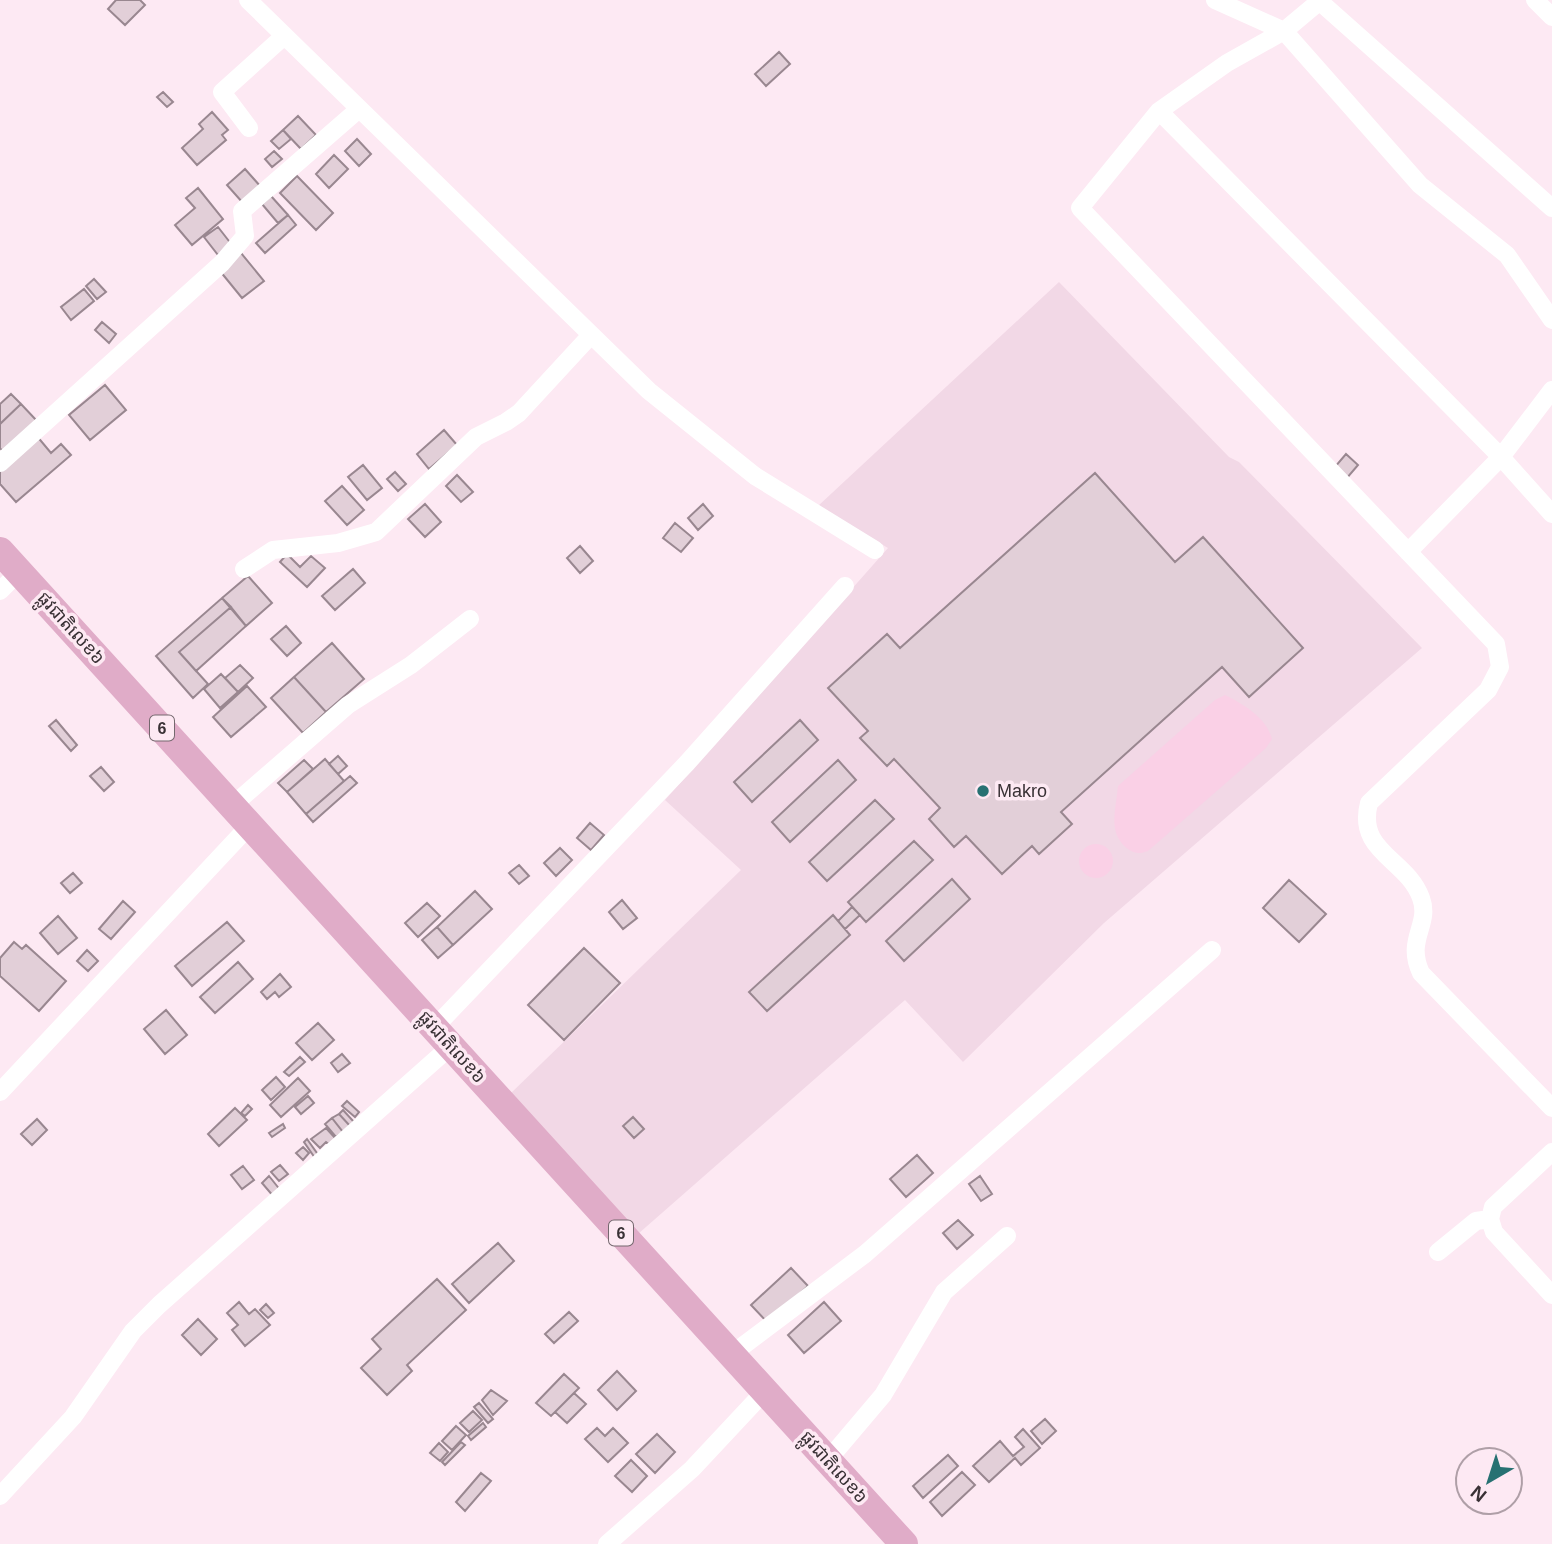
<svg xmlns="http://www.w3.org/2000/svg" width="1552" height="1544" font-family="Arial,'Noto Sans Khmer',sans-serif">
<rect width="100%" height="100%" fill="#fde9f3"/>
<path fill="#f2d8e6" d="M1059,282L1229,457L1239,462L1422,648L1104,923L963,1062L905,1000L638,1234L510,1094L741,870L665,800L888,548L818,506Z"/>
<path fill="#fad0e6" d="M1225,695C1243,704 1267,718 1272,739L1266,748L1148,851C1140,854 1135,854 1128,849C1107,834 1116,809 1118,786L1215,700Z
M1079 861a17 17 0 1 1 34 0a17 17 0 1 1-34 0Z"/>
<path fill="#e2cfd8" stroke="#998790" stroke-width="2" d="M116,0H140L145,5L125,25L108,9Z
M779,52L790,64L766,86L755,74Z
M163,92L173,102L167,107L157,97Z
M212,112L228,130L222,135L226,140L197,165L182,148L203,129L199,124Z
M298,116L316,135L301,149L283,130Z
M283,130L291,139L279,149L271,141Z
M357,139L371,154L359,166L345,151Z
M274,151L282,159L272,167L265,159Z
M334,155L348,169L329,188L316,174Z
M245,169L261,187L243,203L227,185Z
M297,176L333,213L316,230L280,193Z
M198,188L223,219L192,245L175,225L195,208L186,198Z
M271,196L288,215L278,223L262,204Z
M288,215L296,225L265,253L256,243Z
M218,227L232,245L218,255L204,237Z
M241,253L264,281L242,298L220,271Z
M94,279L106,292L97,299L86,286Z
M84,289L94,301L71,320L61,307Z
M102,322L116,334L109,343L95,330Z
M105,385L126,410L90,440L69,415Z
M11,394L21,404L0,424V404Z
M21,404L37,421L4,453L0,448V424Z
M444,430L457,445L429,469L417,454Z
M36,435L51,453L61,444L71,455L16,502L0,484V466Z
M1346,454L1358,465L1347,478L1334,468Z
M363,465L382,488L367,500L348,477Z
M395,472L406,484L398,491L387,479Z
M1095,473L1175,562L1203,537L1303,648L1249,697L1222,667L1061,812L1072,824L1039,854L1032,846L1002,874L966,836L954,847L929,819L940,808L894,759L887,766L860,738L868,731L828,688L887,634L900,648Z
M457,475L473,492L461,502L446,486Z
M342,486L364,510L347,525L325,501Z
M425,504L441,522L425,537L408,519Z
M703,504L713,516L698,530L688,518Z
M675,523L693,538L681,552L663,538Z
M580,546L593,561L580,573L567,558Z
M287,554L300,567L311,556L325,568L307,587L280,562Z
M353,569L365,583L335,610L322,596Z
M248,576L272,603L246,626L222,598Z
M222,598L231,607L179,652L208,684L193,698L156,656Z
M231,607L246,626L196,671L179,652Z
M286,626L301,643L287,656L271,639Z
M332,643L364,679L326,712L294,677Z
M240,665L253,678L238,692L225,678Z
M221,674L238,692L220,708L204,689Z
M294,677L326,712L303,733L271,698Z
M247,686L266,707L231,737L213,717Z
M56,720L77,745L71,751L49,726Z
M800,720L818,740L752,802L734,782Z
M338,756L347,766L338,774L329,764Z
M325,759L344,781L306,814L287,792Z
M304,760L313,769L287,792L278,783Z
M838,760L856,780L790,842L772,822Z
M101,767L114,782L104,791L90,776Z
M350,776L357,783L313,822L306,814Z
M875,800L894,819L827,881L809,862Z
M590,823L604,835L591,850L577,838Z
M914,841L933,860L866,922L848,902Z
M560,848L572,860L556,876L544,863Z
M519,865L529,876L519,884L509,873Z
M73,873L82,883L70,893L61,883Z
M952,879L970,899L904,961L886,941Z
M1289,880L1326,914L1299,942L1263,908Z
M475,891L492,909L453,945L437,927Z
M622,900L637,918L623,929L609,912Z
M123,901L135,912L111,939L99,929Z
M427,903L440,916L418,937L405,923Z
M852,907L860,915L845,929L838,921Z
M833,915L850,935L767,1011L749,992Z
M58,916L77,938L58,954L40,933Z
M227,922L244,941L192,986L175,966Z
M437,927L453,945L438,958L422,940Z
M14,942L22,949L26,945L66,981L39,1011L0,976V958Z
M584,948L620,983L564,1040L528,1005Z
M87,950L98,961L88,971L77,961Z
M238,962L253,979L215,1013L200,997Z
M280,974L291,987L279,997L275,992L267,999L261,992Z
M166,1010L187,1035L165,1054L144,1029Z
M318,1023L334,1040L312,1060L296,1043Z
M342,1054L350,1063L338,1072L331,1063Z
M300,1057L305,1062L289,1076L284,1072Z
M276,1077L285,1087L271,1100L262,1090Z
M298,1078L310,1091L281,1117L270,1105Z
M308,1096L314,1103L301,1114L295,1107Z
M347,1101L359,1112L355,1117L342,1106Z
M248,1105L252,1109L245,1116L241,1113Z
M235,1108L247,1120L219,1146L208,1134Z
M343,1110L354,1122L350,1126L339,1114Z
M339,1114L350,1126L343,1132L332,1118Z
M633,1117L644,1129L634,1138L623,1126Z
M332,1118L343,1132L336,1137L325,1124Z
M37,1119L47,1130L32,1145L21,1134Z
M283,1124L285,1128L272,1137L269,1133Z
M326,1128L336,1139L330,1145L326,1142L320,1148L311,1139Z
M307,1139L319,1156L315,1158L304,1142Z
M303,1147L309,1153L303,1160L296,1153Z
M917,1155L933,1173L906,1197L890,1179Z
M280,1165L288,1174L279,1181L271,1172Z
M243,1166L254,1180L242,1189L231,1175Z
M269,1176L281,1191L274,1197L262,1183Z
M980,1176L992,1194L981,1201L969,1184Z
M958,1220L973,1235L957,1249L943,1233Z
M498,1243L514,1261L469,1303L452,1284Z
M791,1268L808,1286L768,1323L751,1305Z
M437,1279L466,1310L407,1365L412,1371L387,1395L361,1368L381,1349L372,1339Z
M239,1302L249,1314L255,1309L270,1325L245,1346L232,1330L238,1325L227,1313Z
M824,1302L841,1321L804,1353L788,1335Z
M266,1304L274,1313L268,1318L260,1310Z
M569,1312L578,1321L554,1343L545,1334Z
M198,1319L217,1339L201,1355L182,1335Z
M617,1371L636,1391L617,1410L598,1390Z
M564,1374L579,1388L551,1416L536,1403Z
M491,1390L507,1401L493,1415L482,1400Z
M574,1393L586,1404L567,1423L555,1412Z
M479,1403L493,1419L488,1423L474,1407Z
M473,1411L482,1420L469,1432L460,1423Z
M1045,1419L1056,1431L1042,1444L1031,1431Z
M483,1423L486,1427L471,1440L468,1436Z
M456,1426L466,1435L452,1450L442,1441Z
M597,1428L605,1436L613,1428L628,1443L608,1462L585,1439Z
M1023,1429L1040,1448L1021,1465L1015,1458L989,1482L973,1466L1000,1441L1013,1456L1024,1447L1015,1437Z
M657,1434L675,1452L655,1473L636,1454Z
M461,1442L465,1445L445,1465L442,1462Z
M439,1443L448,1452L440,1461L430,1453Z
M948,1455L958,1466L923,1498L913,1486Z
M631,1460L647,1476L632,1492L615,1476Z
M962,1472L975,1485L942,1516L930,1502Z
M481,1473L491,1481L465,1511L456,1502Z"/>
<g fill="none" stroke-linecap="round" stroke-linejoin="round">
<path stroke="#fff" stroke-width="18" d="M248,0L649,391L755,476L875,550
M1215,0L1284,31L1420,185L1507,255L1552,320
M1318,0L1552,208
M1321,0L1284,31L1227,63L1159,111L1080,208L1496,644L1500,667L1488,690L1369,803C1356,852 1407,859 1421,898C1431,925 1405,939 1421,973L1552,1108
M1535,0L1552,17
M1159,111L1501,457L1552,514
M249,128L222,92L283,37
M0,463L222,263L245,236L242,211L359,109
M1408,552L1501,457L1552,390
M244,569L273,550L338,543L376,532L476,437L506,422L519,413L591,335
M0,591L19,572
M233,805L348,705L411,665L470,619
M435,1027L687,763L845,586
M0,1092L250,825
M1552,1152L1493,1207L1490,1219L1494,1232L1552,1295
M1438,1252L1476,1221L1490,1219
M732,1354L865,1254L1212,950
M828,1460L883,1395L944,1292L1007,1236
M0,1496L73,1417L133,1331L159,1305L451,1046
M607,1544L692,1469L765,1391"/>
<path stroke="#e0acc8" stroke-width="28" d="M0,551L904,1544"/>
</g>
<circle fill="#277172" stroke="#fde9f3" stroke-width="2.5" cx="983" cy="791" r="7"/>
<g text-anchor="middle" stroke-width="7" stroke-linejoin="round" paint-order="stroke">
<g fill="#fde9f3" stroke="#74686e" stroke-width="2">
<rect x="150" y="715.5" width="24" height="25" rx="5"/>
<rect x="609" y="1220.5" width="24" height="25" rx="5"/>
</g>
<g font-size="16" font-weight="bold" fill="#393135">
<text x="162" y="734">6</text>
<text x="621" y="1239">6</text>
</g>
<g font-size="18" fill="#393135" stroke="#fde9f3">
<text transform="translate(71 628) rotate(48)" y="6">ផ្លូវជាតិលេខ៦</text>
<text transform="translate(452 1047) rotate(48)" y="6">ផ្លូវជាតិលេខ៦</text>
<text transform="translate(834 1467) rotate(48)" y="6">ផ្លូវជាតិលេខ៦</text>
</g>
<g font-size="18" fill="#393135" stroke="#fde9f3" text-anchor="start">
<text x="997" y="797">Makro</text>
</g>
</g>
<g transform="translate(1489 1481) rotate(219)"><circle r="33" fill="#fde9f3" stroke="#af9fa7" stroke-width="2"/>
<path d="M0-5L12 26L0 18L-12 26Z" fill="#277172"/>
<text y="-10" font-size="19" font-weight="bold" text-anchor="middle" fill="#393135">N</text>
</g>
</svg>
